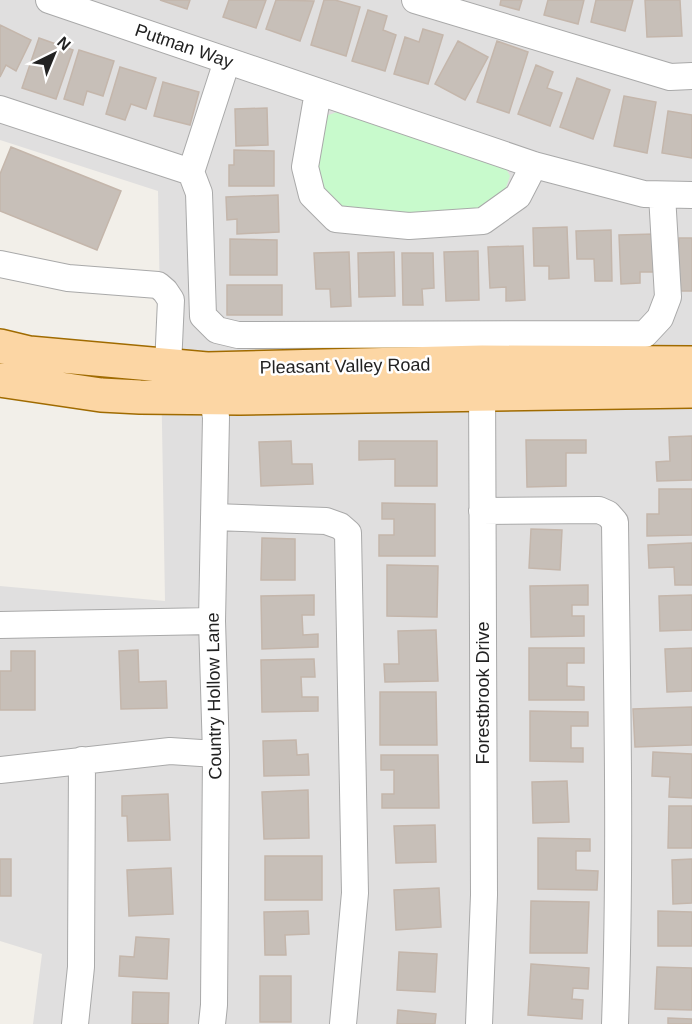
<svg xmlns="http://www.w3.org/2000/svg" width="692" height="1024" font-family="Arial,sans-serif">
<rect width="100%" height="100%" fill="#f2efe9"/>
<path fill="#e0dfdf" d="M0,0H692V1024H33L42,954L0,941V586L165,601L158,191L0,140Z"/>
<path fill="#c8facc" d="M337,112H349L504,165L510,176L504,193L479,216L347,210L329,194L318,179V128L323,117Z"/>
<path fill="#c7bfb8" stroke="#c4b6ab" stroke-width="1.5" d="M160,0H190L187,9Z
M229,0H266L256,28L223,17Z
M276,0L314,1L300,41L266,29Z
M324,0H335L360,7L346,56L311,45Z
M501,0H522L519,10L500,5Z
M548,0H584L578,24L544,15Z
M596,0H633L625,31L591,22Z
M645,0H680L682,36L647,37Z
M368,10L387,16L383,30L396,35L385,71L352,61Z
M0,25L31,40L16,71L6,65L0,77Z
M423,29L443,35L428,84L394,74L405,37L419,42Z
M39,38L73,50L56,99L22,88Z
M458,41L488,57L465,100L435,84Z
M497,41L528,52L509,113L477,102Z
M79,50L114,61L103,96L87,91L83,105L64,99Z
M536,65L553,72L547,88L562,93L550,126L518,114Z
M120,67L156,78L146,109L131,104L125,120L106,114Z
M577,78L610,90L593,139L560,127Z
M163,82L199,92L190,125L154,116Z
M624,96L656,102L647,153L614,146Z
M267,108L268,145L236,146L235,109Z
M668,111L692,115V158L662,153Z
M11,147L121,191L97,250L0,211V174Z
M234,150L274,151V186H229V165H234Z
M278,195L279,232L237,234V219L227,220L226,197Z
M567,227L569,278L549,279V266H534L533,228Z
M611,230L612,281H595L594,259H577L576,231Z
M654,234L656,272H640V283L621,284L619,235Z
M679,238H692V291H677Z
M230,239L277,240V275H230Z
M523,246L525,300L506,301V287L490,288L488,247Z
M478,251L479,300L446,301L444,252Z
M349,252L351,306L331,307L330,289H316L314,253Z
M394,252L395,296L359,297L358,253Z
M402,253H433L434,288L422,289L423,305H403Z
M227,285H282V315H227Z
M692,436V480L657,481L656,462L670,461L669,437Z
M526,440H586V453H566V486L527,487Z
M291,441L292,464H312L313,484L261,486L259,442Z
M359,441H437V486H395V459L359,460Z
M659,489H692V535L647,536V514H659Z
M382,503L435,504V556H379V535H394V519H382Z
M531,529L562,530L560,570L529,568Z
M262,538L295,539V580H261Z
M692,543V585H675L674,567L649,568L648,545Z
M387,565L438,566L437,617L387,616Z
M588,585V605H572V616H584V636L531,637L530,586Z
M314,595V615H302L303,635L318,634V647L262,649L261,596Z
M692,595V630L660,631L659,596Z
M436,630L438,681L385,682L384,664H399L398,631Z
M529,648H584V663H567V686L584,687V700H529Z
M692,648V691L667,692L665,649Z
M138,650L139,682L166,681L167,708L121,709L119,651Z
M11,651H35V710H0V671H11Z
M314,659L315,677H301L302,697H318V711L262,712L261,660Z
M380,692H436L437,745H380Z
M692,707V745L635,747L633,709Z
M530,711L588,712V726H571V748H583V762L530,761Z
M296,740L297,755L308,754L309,775L264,776L263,741Z
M653,752L692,754V798L669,797L670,777L652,776Z
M381,755H438L439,808H382V794H394V770H381Z
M567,781L569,822L533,823L532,782Z
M308,790L309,838L264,839L262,792Z
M168,794L170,840L128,841L127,816H122V796Z
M669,806H692V848H668Z
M435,825L436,862L396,863L394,826Z
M538,838L590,839V851H576V870L598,871L597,890L538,889Z
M265,856H322V900H265Z
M0,859H11V896H0Z
M692,859V903L673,904L672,860Z
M171,868L173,914L129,916L127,870Z
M439,888L441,927L396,930L394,890Z
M531,901L589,902L587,953H530Z
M308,911L309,934L285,935L286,955H265L264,912Z
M658,911L692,912V946H658Z
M136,937L169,939L167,979L119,976L120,956L134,957Z
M399,952L437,954L435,992L397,990Z
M531,964L589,968L588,989L573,988L572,999L583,1000L582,1019L528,1015Z
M657,967L692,968V1010L655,1009Z
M260,976H291V1022H260Z
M133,992L169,993L168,1024H132Z
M398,1010L436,1014L435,1024H397Z
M668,1018L692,1019V1024H668Z"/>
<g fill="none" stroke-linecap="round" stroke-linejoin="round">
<defs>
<path id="minor" d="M49,0L534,165L644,194L692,195
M415,0L670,77L692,76
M318,92L305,167L312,195L336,219L409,226L483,221L518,196L534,165
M0,109L191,172L199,193L203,316L217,330L238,335L645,334L660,318L668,297L662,195
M191,172L227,61
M0,264L68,278L158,285L165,291L171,300L168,366
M209,381L216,417L212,621L216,754L214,1005L212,1024
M482,511L599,510L608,514L615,522C617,689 621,856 615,1024
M214,517L326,521L340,526L348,533L355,893L343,1024
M0,625L212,621
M0,770L170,751L216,754
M75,1024L81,967L82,760
M479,1024L484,895L482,376"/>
<path id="major" d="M0,346L29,353L207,369L482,362L692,363
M0,380L101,395L140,397L240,398L692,391"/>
</defs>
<use href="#minor" stroke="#a9a9a9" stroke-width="28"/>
<use href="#major" stroke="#a06b00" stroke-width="36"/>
<use href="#minor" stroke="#fff" stroke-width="26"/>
<use href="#major" stroke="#fcd6a4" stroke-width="33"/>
</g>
<g text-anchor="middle" stroke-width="5" stroke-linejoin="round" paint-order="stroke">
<g font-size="18" fill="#222" stroke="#fff">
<text transform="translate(184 46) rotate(19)" y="6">Putman Way</text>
<text transform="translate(345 366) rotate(-1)" y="6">Pleasant Valley Road</text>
<text transform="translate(483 693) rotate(-90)" y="6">Forestbrook Drive</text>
<text transform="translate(214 696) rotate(-91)" y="6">Country Hollow Lane</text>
</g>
</g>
<g transform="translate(54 54) rotate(43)" stroke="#ffffff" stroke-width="4.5" paint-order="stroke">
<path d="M0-4.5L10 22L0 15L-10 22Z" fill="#222222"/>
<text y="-9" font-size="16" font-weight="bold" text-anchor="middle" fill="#222222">N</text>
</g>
</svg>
